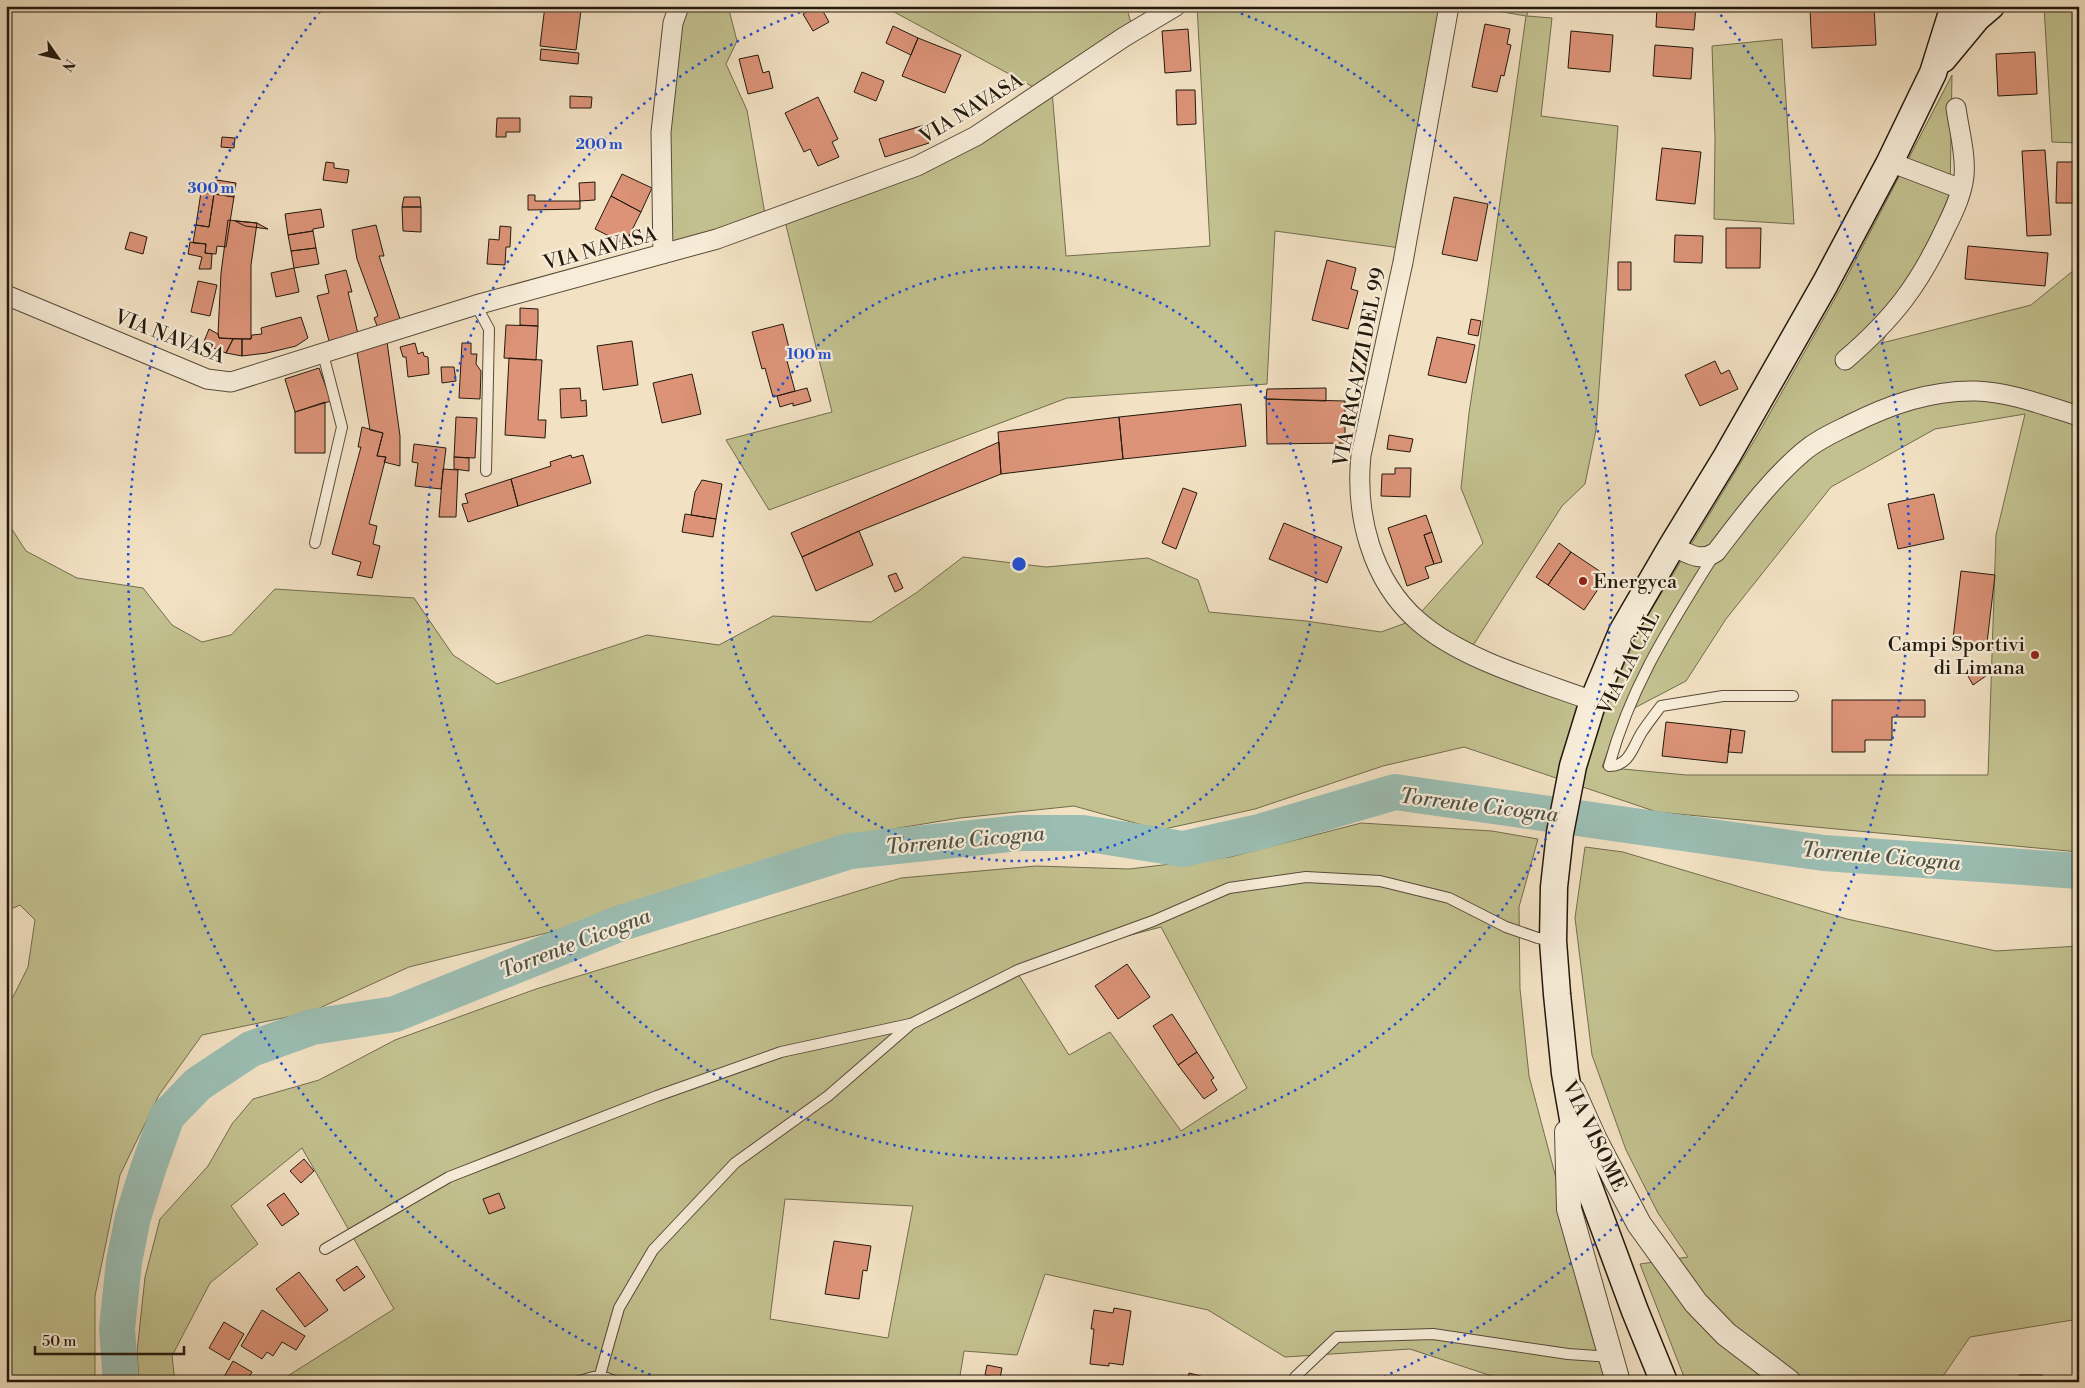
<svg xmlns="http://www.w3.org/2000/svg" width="2085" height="1388" font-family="'Libre Bodoni',serif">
<rect width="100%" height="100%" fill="#f2e1c3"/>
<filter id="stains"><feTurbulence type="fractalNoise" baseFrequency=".004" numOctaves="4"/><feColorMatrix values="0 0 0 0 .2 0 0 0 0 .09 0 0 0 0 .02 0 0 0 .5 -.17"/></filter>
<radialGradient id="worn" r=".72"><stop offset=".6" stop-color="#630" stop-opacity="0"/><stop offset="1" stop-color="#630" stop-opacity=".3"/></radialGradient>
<path fill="#c2c18f" stroke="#726d4e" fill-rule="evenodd" d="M679,6H728L737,41L726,64L747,110L766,220L659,250Z
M883,6H1126L1132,26L1052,91L1066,256L1210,246L1197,6H1452L1408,249L1275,231L1267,384L1067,398L769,510L726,440L832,412L783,213L917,163L1037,89Z
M1467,6H1528L1527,16L1552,18L1541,116L1618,126L1596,430L1585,484L1562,506L1472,647L1605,709L1639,630L1757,436L1842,286L1952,75L1950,194L1919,266L1882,343L2031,305L2079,266V852L1657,812L1464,747L1383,766L1255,809L1160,830L1074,806L960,818L837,838L563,929L409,967L311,1012L202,1035L159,1095L120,1175L95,1296V1382H7L6,1011L28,967L35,920L20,905L6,911V520L26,551L77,578L143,588L172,625L202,642L231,635L275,589L414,598L453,655L497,684L647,635L719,645L773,616L871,622L916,593L963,557L1046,567L1148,558L1198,580L1209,612L1306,621L1381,632L1414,620L1483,543L1461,488L1469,413L1488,287L1526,16ZM2025,414L1996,535L1988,775H1686L1602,767L1621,715L1686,681L1726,619L1831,487L1935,429Z
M2044,6H2079V143L2052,142Z
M1782,39L1794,224L1714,219L1715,138L1712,46Z
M1361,823L1492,831L1538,839L1519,907L1520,989L1529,1076L1610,1382H1510L1410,1349L1285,1357L1208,1310L1045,1274L1017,1355L964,1351L959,1382H439L434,1378L430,1382H278L394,1309L302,1148L231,1206L258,1244L210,1283L172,1356L175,1382H139L137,1352L145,1277L160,1219L208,1166L232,1124L253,1099L319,1080L395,1040L536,989L901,878L1036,866L1129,869L1230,857ZM1161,927L1247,1088L1181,1131L1110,1032L1069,1055L1013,966ZM785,1199L913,1206L888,1338L770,1319Z
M1585,847L1623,852L1847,919L1996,951L2079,946V1319L1970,1337L1939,1382H1686L1640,1264L1688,1257L1658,1213L1626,1150L1592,1055L1575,918Z"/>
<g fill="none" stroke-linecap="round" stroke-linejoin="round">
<path stroke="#9bbeb3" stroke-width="36" d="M121,1382L117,1329L124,1262L133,1217L149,1166L167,1116L198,1084L251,1049L312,1027L395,1014L621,923L850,851L1020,833H1083L1183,849L1259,832L1395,792L1824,853L2079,871"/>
</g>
<path fill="#dc9378" stroke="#23190d" d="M545,6L581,10L576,50L540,46Z
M817,6H820L829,22L813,31L803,14Z
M1657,6H1696L1694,30L1656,27Z
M1783,6H1874L1876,45L1812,48L1810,10L1783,11Z
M1485,24L1510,29L1507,44L1511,45L1504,76L1501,75L1497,92L1472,87Z
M893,26L918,38L911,55L886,43Z
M1188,29L1191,71L1165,73L1162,31Z
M1571,31L1613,35L1610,72L1568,68Z
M918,38L961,55L945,93L902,76Z
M1655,45L1693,48L1691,79L1653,76Z
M541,49L579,53L578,64L540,60Z
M2035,52L2037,94L1998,96L1996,54Z
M758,55L763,73L769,71L773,88L748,94L739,59Z
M862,72L884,81L876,101L854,92Z
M1176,90H1195L1196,124L1177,125Z
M570,96L592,97L591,108H570Z
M818,97L838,139L832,142L839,157L818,166L810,149L804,152L785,113Z
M497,118H520V132H506V137H496Z
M924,125L929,143L885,157L879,139Z
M222,137L235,138L234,148L221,147Z
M1662,148L1701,152L1695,204L1656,200Z
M2045,150L2051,235L2027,236L2022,151Z
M326,162L334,163V168L349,170L347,183L323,180Z
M2057,162H2079V203H2056Z
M622,174L652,188L641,212L611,196Z
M217,180L236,183L234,197L216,194Z
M595,182V200L580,201L579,183Z
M201,192L214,194L209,227L196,225Z
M214,194L234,197L226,247L217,246L216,254L205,253L206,244L193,243L196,225L209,227Z
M528,195H535V201H580V209L528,210Z
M6,196L12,197L6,221Z
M611,196L641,212L625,244L595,229Z
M404,197H420L421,207H402Z
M1454,197L1488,204L1477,261L1442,254Z
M402,207H421V232L403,231Z
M321,209L324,227L313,229V231L288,235L285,214Z
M228,220L257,223L251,265V339L219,338L218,334L221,273Z
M235,221L257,223L268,229L245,226Z
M376,225L384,256H379L401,322L379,331L374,318L378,316L357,259L352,230Z
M500,226L511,227L510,247H506L505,265L487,264L489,239L499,240Z
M1726,228H1761L1760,268H1726Z
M313,231L316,248L291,251L288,235Z
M130,232L147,237L143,254L125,249Z
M1675,235L1703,236L1702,263L1674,262Z
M190,242L206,244L205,253L212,254L211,269H199L202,257L188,254Z
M1968,246L2048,253L2045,286L1965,279Z
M316,248L319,264L294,268L291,251Z
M1327,260L1356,268L1351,289L1358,291L1348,329L1312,320Z
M1618,262H1631V290H1618Z
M294,268L299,292L276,297L271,273Z
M346,270L352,292H348L358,334L329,341L317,296L329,293L325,275Z
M198,281L217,285L210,316L191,312Z
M520,308L538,309V326L520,325Z
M301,317L308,338L296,346L267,353L242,356V339H251L252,335L262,334L261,328Z
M1471,319L1481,321L1478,336L1468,334Z
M783,324L792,360L787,361L795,391L773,397L765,368L762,369L752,332Z
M506,325L538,326L536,360L504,358Z
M209,329L218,334L219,338L233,339L226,353L203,344Z
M1437,337L1475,345L1466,383L1428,375Z
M233,339H242V356L226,353Z
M632,341L638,385L603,390L597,346Z
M387,342L400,436V466L384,462L386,457L377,456L383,433L370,430L357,352Z
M415,343L418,354L423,352L424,356L428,357L429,374L408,377L406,357H403L400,347Z
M462,343H471V354H477L476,364L481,371L480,399L459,398Z
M509,358L542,360L538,420H546L545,438L505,435Z
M1715,361L1721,374L1729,370L1738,389L1700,406L1685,375Z
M441,367H454L456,381L442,383Z
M319,368L331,401L295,412L285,379Z
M692,374L701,414L662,423L653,383Z
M580,388L581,401L586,400L587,416L561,418L560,389Z
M807,388L811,401L793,406V403L780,407L777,396Z
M1326,388V401L1266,399L1267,389Z
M1266,399L1345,401V443L1267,444Z
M325,402V453H295V412Z
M1241,404L1246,446L1123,459L1119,417Z
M456,417L477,418L475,458L454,457Z
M1119,417L1123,459L1001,474L998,432Z
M362,427L383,433L377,456L386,457L369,524L377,526L373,544L380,546L372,578L357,575L361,562L332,554L361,447H358Z
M1389,435L1413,439L1410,452L1387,449Z
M999,442L1001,474L859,531L802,557L791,533Z
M414,444L446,448L441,489L415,486L418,463L412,462Z
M571,455L572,458L583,455L591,483L518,506L511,479L551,466L550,462Z
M454,457L469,458V471L454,469Z
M1395,468H1411L1410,497L1381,496L1382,474H1395Z
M443,469L458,470L456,517H439Z
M511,479L518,506L468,522L462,504L468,503L465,494Z
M702,480L722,484L716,519L691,515L695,492Z
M1183,488L1197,493L1176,549L1162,543Z
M1934,494L1944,539L1898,549L1888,504Z
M685,514L716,519L713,537L682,532Z
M1426,515L1432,532L1424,535L1434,564L1425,567L1429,578L1407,586L1388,528Z
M1284,523L1342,547L1327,583L1269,559Z
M859,531L873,565L816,591L802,557Z
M1432,532L1442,562L1434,564L1424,535Z
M1559,543L1571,552L1548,585L1536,577Z
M1571,552L1607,576L1584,610L1548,585Z
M1961,571L1995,575L1986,651L1952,647Z
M896,573L903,588L895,592L888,576Z
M1987,663L1993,671L1973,685L1968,676Z
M1832,700H1925V717H1892V740H1865V752H1832Z
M1666,722L1731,729L1727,763L1662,756Z
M1731,729L1745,731L1742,753L1728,752Z
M1127,964L1150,997L1118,1019L1095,986Z
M1172,1014L1197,1052L1178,1065L1153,1026Z
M1197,1052L1214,1078L1211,1080L1217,1090L1204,1099L1178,1065Z
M304,1159L314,1171L301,1183L290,1171Z
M284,1193L299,1214L282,1226L267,1205Z
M499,1193L505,1208L489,1214L483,1199Z
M834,1241L871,1246L867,1271L863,1270L859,1299L825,1294Z
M357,1266L365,1277L344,1291L336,1280Z
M299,1272L328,1310L305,1327L276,1289Z
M1114,1308L1131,1311L1123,1365L1109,1363V1366L1090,1364L1094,1329H1091L1094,1310L1113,1313Z
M262,1310L305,1336L296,1350L282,1342L273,1356L267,1352L262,1359L241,1346Z
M224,1322L244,1334L229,1360L209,1348Z
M233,1361L252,1372L246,1382H221Z
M987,1365L1002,1368L1000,1378L985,1375Z
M1189,1373L1201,1376L1200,1382H1180L1181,1376L1188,1377Z
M2019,1375H2042L2043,1382H2021Z"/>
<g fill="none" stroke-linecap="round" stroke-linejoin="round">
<defs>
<path id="service" d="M476,305L489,329L486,471
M315,543L342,427L323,354
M1714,555C1670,626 1631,685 1609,766C1630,766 1633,746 1642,732C1648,723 1655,714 1661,706L1723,696H1793
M325,1249L449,1177L657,1096L781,1052L910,1024
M600,1375L619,1308L653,1250L735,1163L828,1096L911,1024L1018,970L1153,921L1229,888L1306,877L1380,881L1449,898L1506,927L1538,938L1552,941
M576,1382L600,1375L617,1382
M1293,1382L1295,1377L1337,1337L1433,1334L1568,1354L1611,1357"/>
<path id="minor" d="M1449,6L1403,262L1361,455C1355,514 1371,580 1418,621C1461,659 1538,681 1593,701
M1890,162L1961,189
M663,254L661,132L673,23L679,6
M6,295L207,379L231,382L476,305L717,239L917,166L976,136L1124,37L1176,6
M1845,360C1894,318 1919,285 1946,227C1954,211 1962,194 1964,176C1966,154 1959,130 1956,108
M1672,546C1688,553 1700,563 1716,552C1743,517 1769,481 1803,452C1817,440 1833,433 1849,425C1889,405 1930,390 1976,391C2010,392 2046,406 2079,416"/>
<path id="tertiary" d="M1573,1091L1595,1140L1639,1224L1696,1303L1726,1334L1789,1382
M1567,1132L1569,1209L1618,1382"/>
<path id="secondary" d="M1943,59L1977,18L1991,6
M1664,1382L1635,1311L1581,1165L1565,1073L1557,994L1553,941L1554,887L1560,833L1573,766L1593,701L1622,632L1672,546L1727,456L1825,284L1890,162L1933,73L1954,6"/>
</defs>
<use href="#service" stroke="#574b3a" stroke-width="12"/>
<use href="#minor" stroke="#574b3a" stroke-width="21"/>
<use href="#tertiary" stroke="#574b3a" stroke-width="26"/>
<use href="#secondary" stroke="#23190d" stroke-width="29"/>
<use href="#service" stroke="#f7ecd8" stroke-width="10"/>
<use href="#minor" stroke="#f7ecd8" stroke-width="19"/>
<use href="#tertiary" stroke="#f7ecd8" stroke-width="24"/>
<use href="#secondary" stroke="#f7ecd8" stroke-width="26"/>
</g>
<g fill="none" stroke="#1d4ed8" stroke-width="2.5" stroke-dasharray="2.5 5">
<circle cx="1019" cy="564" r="297"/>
<path d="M1227 8A594 594 0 1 1 811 8"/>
<path d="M664 1381A891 891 0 0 1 322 9M1716 9A891 891 0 0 1 1374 1381"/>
</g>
<g fill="#8f2418" stroke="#f7ecd8" stroke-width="2">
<circle cx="1583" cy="581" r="5"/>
<circle cx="2035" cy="655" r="5"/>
</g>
<g text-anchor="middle" stroke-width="4.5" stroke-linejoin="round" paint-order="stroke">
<g font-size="20" fill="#23190d" stroke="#f7ecd8">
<text transform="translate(971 108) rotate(-31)" y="7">VIA NAVASA</text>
<text transform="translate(600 248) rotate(-15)" y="7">VIA NAVASA</text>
<text transform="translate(170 336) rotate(21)" y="7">VIA NAVASA</text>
<text transform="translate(1359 367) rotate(-79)" y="7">VIA RAGAZZI DEL 99</text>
<text transform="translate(1628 663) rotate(-63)" y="7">VIA LA CAL</text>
<text transform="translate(1595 1136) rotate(64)" y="7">VIA VISOME</text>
</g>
<g font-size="20" fill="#23190d" stroke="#f7ecd8" text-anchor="start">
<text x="1593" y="588">Energyca</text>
<text x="2025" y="651" text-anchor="end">Campi Sportivi<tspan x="2025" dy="23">di Limana</tspan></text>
</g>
<g font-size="21" font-style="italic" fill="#4d5347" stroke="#f7ecd8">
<text transform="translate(1479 805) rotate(7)" y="7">Torrente Cicogna</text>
<text transform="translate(965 840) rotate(-5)" y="7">Torrente Cicogna</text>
<text transform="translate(1881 856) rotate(5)" y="7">Torrente Cicogna</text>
<text transform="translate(575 943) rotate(-21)" y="7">Torrente Cicogna</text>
</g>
</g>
<circle cx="1019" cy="564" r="8" fill="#1d4ed8" stroke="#f7ecd8" stroke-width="2.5"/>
<g font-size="15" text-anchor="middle" font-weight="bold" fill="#1d4ed8" stroke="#f7ecd8" stroke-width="4.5" stroke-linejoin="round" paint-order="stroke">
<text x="599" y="149">200 m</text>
<text x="211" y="193">300 m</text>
<text x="809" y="359">100 m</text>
</g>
<rect width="2085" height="1388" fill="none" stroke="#f2e1c3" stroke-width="25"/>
<rect x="8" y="8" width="2070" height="1373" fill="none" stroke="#23190d" stroke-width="2.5"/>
<rect x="12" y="12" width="2060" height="1363" fill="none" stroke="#23190d"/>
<g transform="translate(58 58) rotate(124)" stroke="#f7ecd8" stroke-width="4" paint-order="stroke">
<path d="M0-4L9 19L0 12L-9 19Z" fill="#23190d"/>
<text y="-8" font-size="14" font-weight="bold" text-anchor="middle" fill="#23190d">N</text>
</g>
<path d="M35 1346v8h149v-8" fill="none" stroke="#23190d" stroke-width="2.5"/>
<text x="42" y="1346" font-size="15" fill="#23190d" stroke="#f7ecd8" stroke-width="4" paint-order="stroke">50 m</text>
<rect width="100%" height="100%" filter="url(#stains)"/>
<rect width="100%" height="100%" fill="url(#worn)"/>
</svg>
